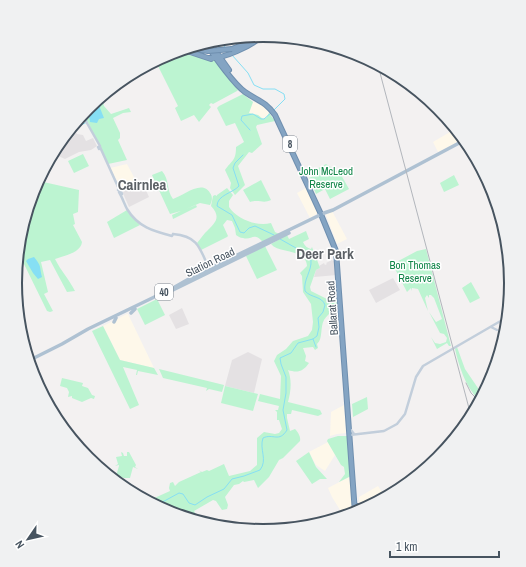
<svg xmlns="http://www.w3.org/2000/svg" width="526" height="567" font-family="'Archivo Narrow',sans-serif">
<rect width="100%" height="100%" fill="#f3f1f1"/>
<path fill="#fef8ea" d="M253,102L264,106L269,113L266,118H261L258,115L249,113Z
M450,132L452,133L457,141L456,143L438,152L433,142Z
M127,164L136,181L121,188L110,168Z
M306,188L318,213L310,218L297,193Z
M332,211L347,239L337,244L326,215Z
M127,314H128L154,368L120,360L103,326Z
M344,405L346,433L337,434L330,436L331,412Z
M328,442L335,455L325,471L316,465L309,452Z
M351,476L353,514L341,516L340,510L332,497L328,488Z
M378,486L384,495L361,510L359,509V497Z"/>
<path fill="#e4e1e3" d="M74,128L77,134L83,135L86,141L93,138L97,146L91,150L79,152L65,159L56,155Z
M142,181L149,197L129,207L122,191Z
M332,260L333,261L336,260L337,275L314,277L316,270L320,268L319,266L324,263L325,265L327,264L326,263Z
M393,278L400,290L376,303L369,290Z
M182,308L189,324L176,329L169,315Z
M248,352L262,359L254,393L225,386L232,360Z"/>
<path fill="#bcf4d1" d="M183,51L189,55L217,61L238,90L237,91L213,104L211,103L209,105L211,107L199,122L194,115L181,121L175,108L178,106L156,62L168,54Z
M243,94L253,102L249,113L258,115L263,119L266,118L269,113L275,121L257,125L256,127L262,144L252,153L249,152L238,166L245,185L235,195L230,188L231,183L225,170C232,160 236,161 236,147L244,142L235,123L226,126L217,108L219,106Z
M102,98L104,106L111,114L129,108L131,112L123,113L113,118L120,133V138L118,140L127,160L108,164L84,114L89,107Z
M83,154L89,166L74,173L68,161Z
M326,164L340,173L349,189L330,199L325,189L316,194L309,178L313,176V171Z
M162,171C170,180 166,190 173,199C183,196 202,179 210,193C213,197 212,201 210,205L200,203L186,209L196,205L197,207L173,219L172,215L181,211L170,214L152,175Z
M482,173L492,189L496,210L478,175Z
M454,175L459,185L444,192L440,183Z
M261,180L271,200C263,204 259,199 250,202L243,190Z
M39,181L79,190L78,212L73,214L75,224L73,225L82,242C81,253 63,256 55,259C61,271 69,279 75,291L67,292L50,260L41,262L48,292L44,294L53,311L50,312L47,311L24,264H22L20,259L34,188Z
M227,188L233,195L229,201V207C237,219 257,227 271,223L275,232L279,234L263,242C253,231 252,241 243,238C240,238 238,236 236,235L235,228L232,221L227,220L223,225L228,236L227,237L201,250L197,243C200,240 202,236 205,233C215,223 222,218 211,206L213,196L215,195L217,196V195Z
M127,210L140,225L114,238L107,222Z
M306,231L309,239L303,242C305,246 307,248 311,249L312,247L315,255L320,253L321,255L316,257L320,268L316,270L310,287L311,291L329,300L338,299C338,309 329,312 324,320C320,327 323,339 317,344L318,348L315,350L313,347L303,348L306,356L305,361L309,363C303,372 297,373 288,370C292,380 291,391 288,402L320,410L322,414L318,416L292,410L291,414H287V418L290,431L295,429C298,432 301,437 300,441L283,458L279,460L269,477L258,488L254,480L244,482L243,481L239,484L234,485L225,497L228,505L227,509L222,510L216,501L213,500L194,511L198,518L189,517L182,510C168,517 161,508 150,500L170,491L169,488L170,483L173,482L175,486L179,482L201,472L198,470L202,472L207,470L209,471L224,464L229,476L250,471L257,465V438L264,432L275,434L279,433L282,429L279,420H277V412L275,410H278L279,406L258,401L260,394L280,399L281,376L274,361L277,355L286,349L293,341L308,336L312,330L313,322L311,304L303,292L302,276L300,273L307,266C306,248 279,254 271,244L287,235L289,239Z
M265,246L277,270L257,279L246,256Z
M426,249L451,346H449L447,343L437,349L431,337L435,343L440,344L446,342L447,338L444,334L440,333L429,312L436,322L442,319L434,298L431,295H429V298L427,295L425,298L428,311L418,289L412,288V291L411,288L407,292L393,265L389,267V266L417,251Z
M471,282L480,298L470,303L462,288Z
M157,299L165,315L145,325L137,309Z
M103,326L120,360L154,368L158,375L138,371L137,375H136L137,370L123,367L139,405L130,409L92,331Z
M457,347L465,369L482,394L478,399C465,386 459,366 455,349Z
M159,369L224,385L222,392L209,389L206,391L207,388L163,378Z
M62,378L83,383L82,386L88,388L92,395L95,396L94,399L91,398L82,402L72,398V396L68,397L69,392L67,388L60,386Z
M225,386L258,394L253,411L221,403Z
M367,397L368,409L353,417L352,404Z
M338,436H347L348,438L351,476L339,482L345,474L344,467L341,465L327,441L328,439Z
M121,452L123,453L124,456H127V452H129L136,465L135,467L138,469L133,467L130,478H124L116,476L119,466V465L115,466L118,464L116,457L122,456Z
M309,452L316,467L327,479H320L312,484L296,461Z"/>
<path fill="#86dff4" d="M99,100L101,102L100,108L104,118L99,119L97,123L90,122L89,115L93,111L94,104Z
M34,257C42,267 39,265 42,277L38,279L33,273L26,261L28,259Z"/>
<g fill="none" stroke-linecap="round" stroke-linejoin="round">
<path stroke="#86dff4" stroke-width="1" d="M223,43L225,48
M232,55L248,73L254,85L263,89H275L284,94L285,99L274,110
M77,124L81,125L87,122L86,114L90,109L91,106
M250,130L241,120L242,116L253,114L261,119H264L272,112
M243,155L235,163L233,168L239,186C233,193 217,195 217,206L232,215L240,232L244,233L249,228L255,226L274,235
M313,339L316,347
M157,505L179,493L183,494L189,503L195,505L207,497L224,489L232,479L244,476L260,470C268,460 259,449 263,438C273,433 279,443 287,430L283,410L286,393V377L281,364L280,358L291,353L298,343L313,339L317,336L319,327L318,318L323,312L325,305C322,296 311,298 305,291C303,280 312,271 311,260L296,248L280,239"/>
<defs>
<path id="highway" d="M234,41L242,40
M208,46C215,58 235,85 245,92C258,101 265,101 275,115L320,212L336,251L355,513
M212,46L229,70
M193,49L208,51
M232,49L251,41
M187,51L211,59
M209,58C224,59 251,46 262,36
M357,506L359,511"/>
</defs>
<use href="#highway" stroke="#6f8faf" stroke-width="6"/>
<path stroke="#c2cedb" stroke-width="2.5" d="M83,116L100,146
M100,148L99,149L98,147H100L119,189
M118,190L120,189L122,194
M119,192C122,197 124,203 127,209C138,227 153,231 172,236L173,234
M173,234C198,236 200,248 209,269
M491,327L497,330
M351,430L354,434
M350,435L384,431L397,424L405,414L416,377L423,366L504,319"/>
<path stroke="#aec1d2" stroke-width="3.5" d="M173,290L289,233
M131,313L135,309
M114,322L116,318
M30,360L62,344L88,329L173,288L194,276L324,213L333,210L461,142"/>
<use href="#highway" stroke="#84a4c3" stroke-width="4"/>
<path stroke="#b2b6bc" stroke-width="1" d="M379,69L470,412
M466,383L471,393L478,400"/>
<defs>
<path id="highway-bridge" d="M208,51L232,49"/>
</defs>
<use href="#highway-bridge" stroke="#6f8faf" stroke-width="6" stroke-linecap="butt"/>
<use href="#highway-bridge" stroke="#84a4c3" stroke-width="4"/>
</g>
<g text-anchor="middle" stroke-width="3" stroke-linejoin="round" paint-order="stroke">
<g fill="#fff" stroke="#7e8790" stroke-width="1">
<rect x="283" y="136" width="14" height="16" rx="3"/>
<rect x="155" y="284" width="18" height="16" rx="3"/>
</g>
<g font-size="10" font-weight="bold" fill="#475460">
<text x="290" y="148">8</text>
<text x="164" y="296">40</text>
</g>
<g font-size="11" fill="#0f8447" stroke="#fff">
<text x="326" y="175">John McLeod<tspan x="326" dy="13">Reserve</tspan></text>
<text x="415" y="269">Bon Thomas<tspan x="415" dy="13">Reserve</tspan></text>
</g>
<g font-size="11" fill="#475460" stroke="#fff">
<text transform="translate(210 262) rotate(-26)" y="4">Station Road</text>
<text transform="translate(332 308) rotate(-94)" y="4">Ballarat Road</text>
</g>
<g font-size="15" font-weight="bold" fill="#5c6166" stroke="#fff">
<text x="142" y="190">Cairnlea</text>
<text x="325" y="259">Deer Park</text>
</g>
</g>
<path d="M0 0H526V567H0ZM22 283a241 241 0 1 1 482 0a241 241 0 1 1-482 0Z" fill="#f0f1f2" fill-rule="evenodd"/>
<path fill="none" stroke="#475460" stroke-width="2" d="M22 283a241 241 0 1 1 482 0a241 241 0 1 1-482 0Z"/>
<g transform="translate(28 539) rotate(236)" stroke="#ffffff" stroke-width="3" paint-order="stroke">
<path d="M0-3L7 15L0 10L-7 15Z" fill="#475460"/>
<text y="-6" font-size="11" font-weight="bold" text-anchor="middle" fill="#475460">N</text>
</g>
<path d="M390 551v6h109v-6" fill="none" stroke="#475460" stroke-width="2"/>
<text x="396" y="551" font-size="12" fill="#475460" stroke="#ffffff" stroke-width="3" paint-order="stroke">1 km</text>
</svg>
